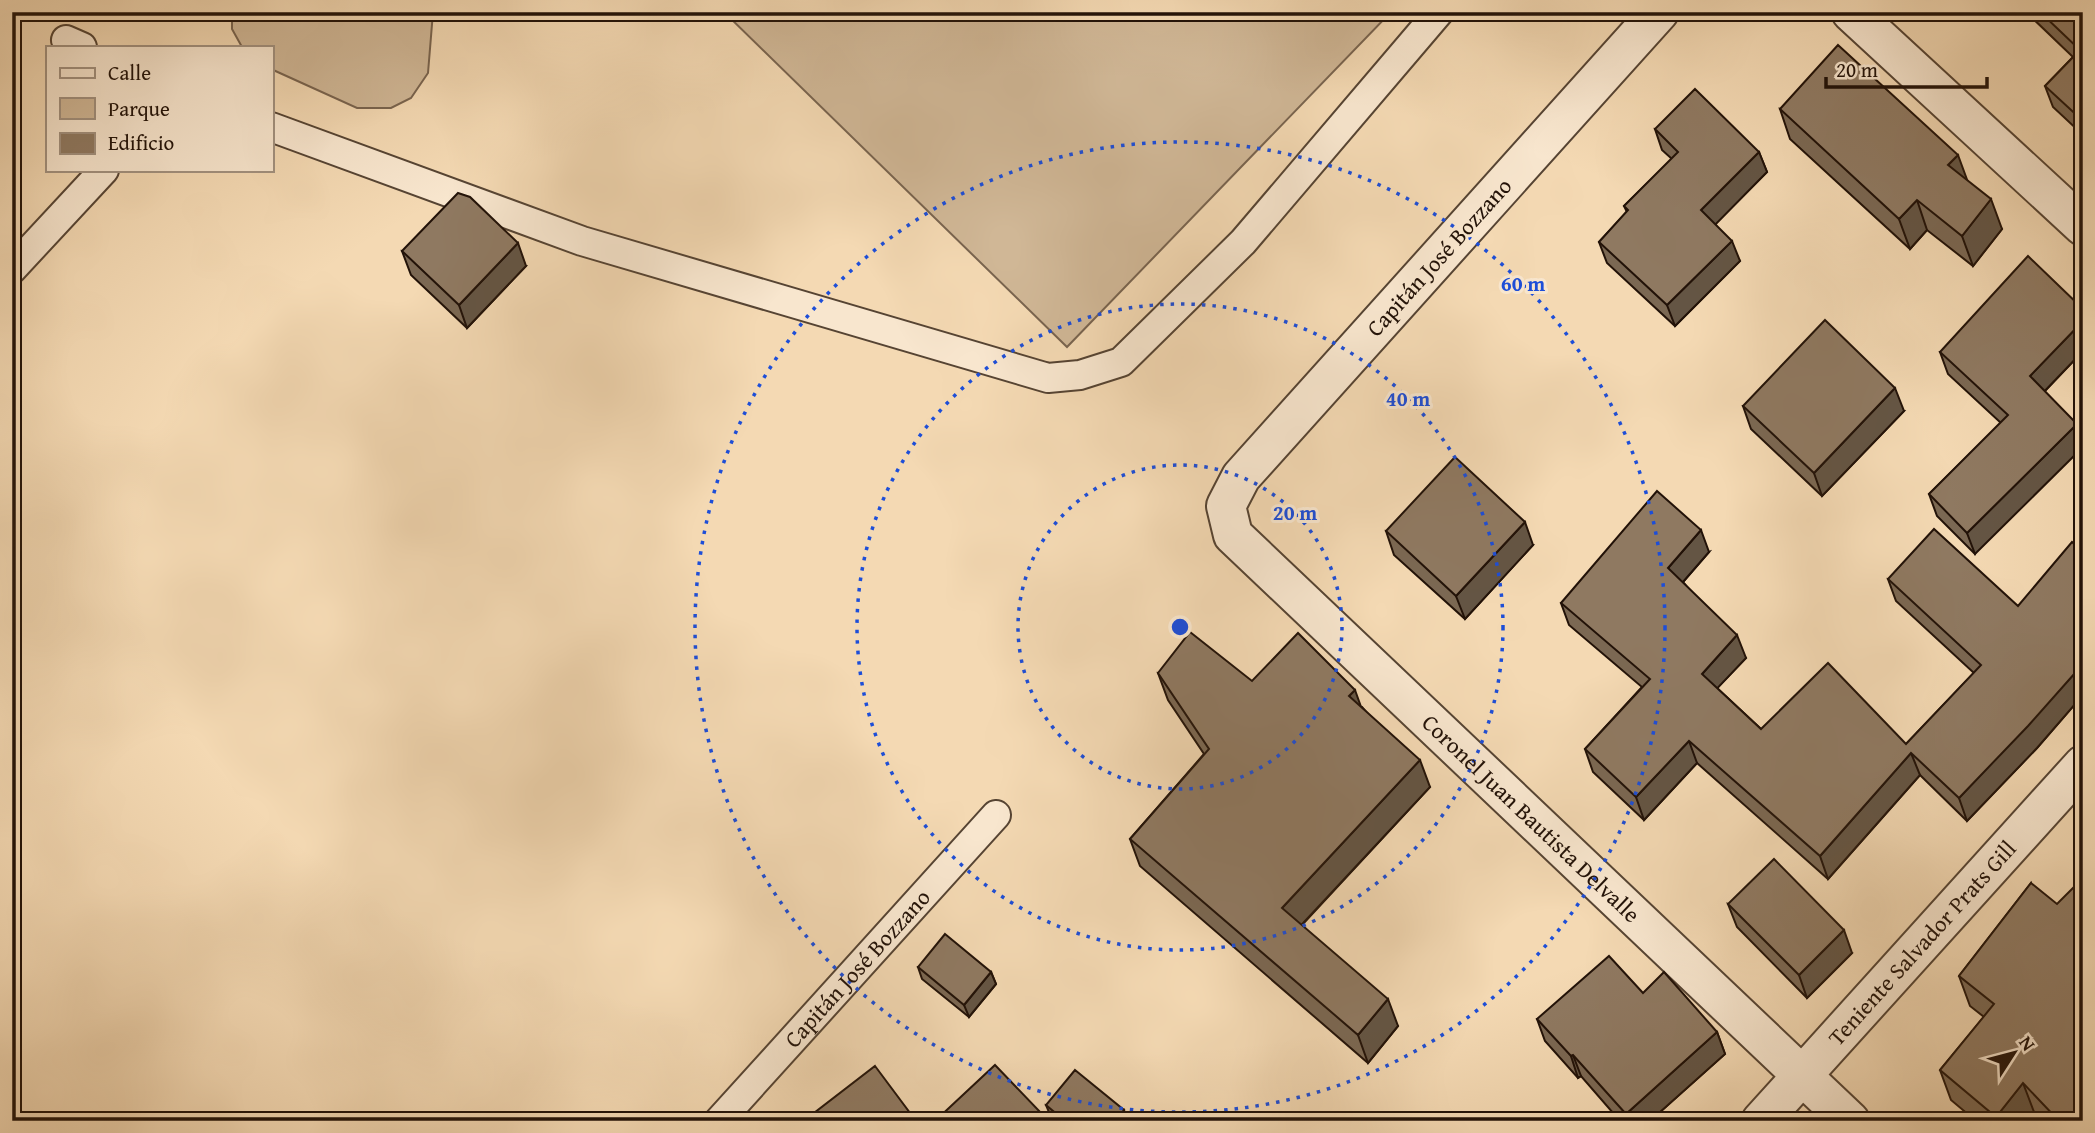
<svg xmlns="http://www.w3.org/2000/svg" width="2095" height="1133" font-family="'Gentium Book Plus',serif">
<rect width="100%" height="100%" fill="#f4d9b3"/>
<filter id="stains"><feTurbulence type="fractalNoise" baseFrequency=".00286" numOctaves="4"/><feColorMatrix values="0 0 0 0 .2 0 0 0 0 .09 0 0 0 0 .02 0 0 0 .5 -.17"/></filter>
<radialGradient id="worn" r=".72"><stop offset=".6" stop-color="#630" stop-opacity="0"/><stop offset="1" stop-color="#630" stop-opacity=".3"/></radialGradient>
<path fill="#d0b796" stroke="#79644f" stroke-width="2" d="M232,12H433L428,73L411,98L391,108H357L271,69V47H242L232,29Z
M724,12H1391L1067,347Z"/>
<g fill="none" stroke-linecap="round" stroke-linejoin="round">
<defs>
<g id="service">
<path d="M66,40L82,47"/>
<path d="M271,127L582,241L1048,378L1080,375L1121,362L1243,242L1439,12"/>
<path d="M12,269L104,170"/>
<path id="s1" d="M719,1121L996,815"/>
</g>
<g id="minor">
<path id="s2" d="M1659,12L1241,477L1226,506L1233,535L1850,1121"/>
<path d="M1851,12L2083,226"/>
<path id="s3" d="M1761,1121L2083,765"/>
</g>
</defs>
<use href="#service" stroke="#564433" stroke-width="32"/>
<use href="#minor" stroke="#564433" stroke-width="42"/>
<use href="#service" stroke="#f8e6ce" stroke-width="28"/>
<use href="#minor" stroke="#f8e6ce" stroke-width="38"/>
</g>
<path fill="#7b6853" stroke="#221208" stroke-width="2" d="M2026,12H2083V135L2053,107L2045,86L2073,57Z
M1780,109L1967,180L2002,229L1973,266L1927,230L1910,249L1790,139Z
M1655,129L1759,152L1767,172L1715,224L1740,261L1675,326L1607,263L1599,242L1627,212L1624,206L1672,159L1662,150Z
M402,251L526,266L467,328L411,275Z
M2083,351L2045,391L1975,554L1937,516L1929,494L2001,423L1948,374L1940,352Z
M1743,406L1904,411L1822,496L1751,429Z
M1386,531L1533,545L1465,619L1394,555Z
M1709,552L1683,582L1746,658L1717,688L1761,729L1906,744L1974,673L1896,601L1888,579L2018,606L2083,552V695L2037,748L1967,821L1920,775L1828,879L1697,763L1644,820L1593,772L1585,749L1642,687L1569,625L1561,603Z
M1158,673L1362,707L1430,787L1302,925L1398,1026L1368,1063L1140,866L1130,839L1204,754L1168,700Z
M2031,883L2083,1121H2042L2034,1112L2027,1121H1976L1951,1100L1940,1070L1984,1017L1970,1006L1959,976Z
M1728,904L1852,953L1807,998L1737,927Z
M918,967L991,972L996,984L969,1017L922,979Z
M1643,993L1717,1032L1725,1054L1650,1121H1620L1581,1076L1578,1078L1545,1041L1537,1019Z
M1046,1105L1128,1121H1055L1051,1117Z"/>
<path fill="#645544" stroke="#221208" stroke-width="2" d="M1759,152L1767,172L1709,231L1701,210Z
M1958,155L1969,185L1948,165Z
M1991,199L2002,229L1973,266L1962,236Z
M1917,200L1927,230L1910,249L1899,219Z
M1732,241L1740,261L1675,326L1667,305Z
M518,243L526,266L467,328L459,305Z
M2083,321V351L2038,398L2030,376Z
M1895,388L1904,411L1822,496L1814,473Z
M2077,424L2083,440V447L1975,554L1967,533Z
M1525,522L1533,545L1465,619L1456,596Z
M1701,530L1709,552L1676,590L1668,568Z
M1737,635L1746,658L1710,696L1702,674Z
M2083,664V695L2037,748L1967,821L1959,798Z
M1355,690L1365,718L1349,696Z
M1689,741L1697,763L1644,820L1636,797Z
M1911,753L1920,775L1828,879L1820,856Z
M1420,760L1430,787L1292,935L1282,908Z
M1844,930L1852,953L1807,998L1799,975Z
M991,972L996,984L969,1017L964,1005Z
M1388,999L1398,1026L1368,1063L1358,1035Z
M1717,1032L1725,1054L1650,1121H1628L1626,1114Z
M1573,1055L1581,1076L1578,1078L1571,1056Z
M2023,1083L2034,1112L2027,1121H1997L1996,1117Z
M1124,1110L1128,1121H1115Z
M1042,1114L1044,1121H1035Z"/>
<path fill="#8f7961" stroke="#221208" stroke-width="2" d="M2040,12H2083V121L2045,86L2080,50Z
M1838,45L1958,155L1948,165L1991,199L1962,236L1917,200L1899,219L1780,109Z
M1695,89L1759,152L1701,210L1732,241L1667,305L1599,242L1628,210L1624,206L1678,152L1655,129Z
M458,193L470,197L518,243L459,305L402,251Z
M2028,256L2083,309V321L2030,376L2077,424L1967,533L1929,494L2008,415L1940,352Z
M1825,320L1895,388L1814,473L1743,406Z
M1455,457L1525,522L1456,596L1386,531Z
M1657,491L1701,530L1668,568L1737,635L1702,674L1761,729L1828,663L1906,744L1981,665L1888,579L1934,529L2018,606L2072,542L2083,552V664L2028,726L1959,798L1911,753L1820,856L1689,741L1636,797L1585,749L1650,679L1561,603Z
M1190,632L1252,681L1298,633L1355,690L1349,696L1420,760L1282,908L1388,999L1358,1035L1130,839L1209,749L1158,673Z
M1774,859L1844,930L1799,975L1728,904Z
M2083,878V1121H2059L2023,1083L1996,1117L1940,1070L1994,1004L1959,976L2031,883L2057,904Z
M945,934L991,972L964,1005L918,967Z
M1609,956L1643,993L1664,972L1717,1032L1626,1114L1573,1055L1571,1056L1537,1019Z
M995,1065L1042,1114L1035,1121H935Z
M875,1066L916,1121H820L814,1113Z
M1075,1070L1124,1110L1115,1121H1065L1046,1105Z"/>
<g fill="none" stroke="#1d4ed8" stroke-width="3.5" stroke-dasharray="3.5 7">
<circle cx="1180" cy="627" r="162"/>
<circle cx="1180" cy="627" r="323"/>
<circle cx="1180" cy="627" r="485"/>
</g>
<g text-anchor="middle" stroke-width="6" stroke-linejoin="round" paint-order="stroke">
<g font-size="23" fill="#221208" stroke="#f8e6ce">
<text transform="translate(1439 257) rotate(-48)" y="8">Capitán José Bozzano</text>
<text dy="8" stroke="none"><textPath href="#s2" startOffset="1099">Coronel Juan Bautista Delvalle</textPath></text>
<text dy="8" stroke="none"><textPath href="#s3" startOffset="240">Teniente Salvador Prats Gill</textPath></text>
<text dy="8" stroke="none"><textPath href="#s1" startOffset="206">Capitán José Bozzano</textPath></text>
</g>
</g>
<circle cx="1180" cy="627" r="10" fill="#1d4ed8" stroke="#f8e6ce" stroke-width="3.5"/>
<g font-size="21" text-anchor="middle" font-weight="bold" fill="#1d4ed8" stroke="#f8e6ce" stroke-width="6" stroke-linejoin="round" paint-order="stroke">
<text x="1523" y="291">60 m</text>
<text x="1408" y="406">40 m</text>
<text x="1295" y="520">20 m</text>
</g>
<rect width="2095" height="1133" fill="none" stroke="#f4d9b3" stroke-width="42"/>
<rect x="14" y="14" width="2067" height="1105" fill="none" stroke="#221208" stroke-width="3.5"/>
<rect x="21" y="21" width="2053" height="1091" fill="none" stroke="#221208" stroke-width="2"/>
<rect x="46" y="46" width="228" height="126" fill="#f8e6ce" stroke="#a2917f" stroke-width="2"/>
<rect x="60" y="68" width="35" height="10" fill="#f8e6ce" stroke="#a2917f" stroke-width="2"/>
<text x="108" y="80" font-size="21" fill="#221208">Calle</text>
<rect x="60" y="98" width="35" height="21" fill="#d0b796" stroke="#a2917f" stroke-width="2"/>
<text x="108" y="116" font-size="21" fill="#221208">Parque</text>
<rect x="60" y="133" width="35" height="21" fill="#8f7961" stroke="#a2917f" stroke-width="2"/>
<text x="108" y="150" font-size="21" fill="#221208">Edificio</text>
<g transform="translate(2014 1053) rotate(54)" stroke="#f8e6ce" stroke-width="5" paint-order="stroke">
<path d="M0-5L12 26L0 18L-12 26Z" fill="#221208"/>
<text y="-10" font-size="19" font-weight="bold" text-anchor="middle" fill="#221208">N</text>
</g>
<path d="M1826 77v10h161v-10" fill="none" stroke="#221208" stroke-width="3.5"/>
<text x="1836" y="77" font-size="21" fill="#221208" stroke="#f8e6ce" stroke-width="5" paint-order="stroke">20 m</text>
<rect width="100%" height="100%" filter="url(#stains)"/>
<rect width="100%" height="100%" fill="url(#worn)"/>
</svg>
